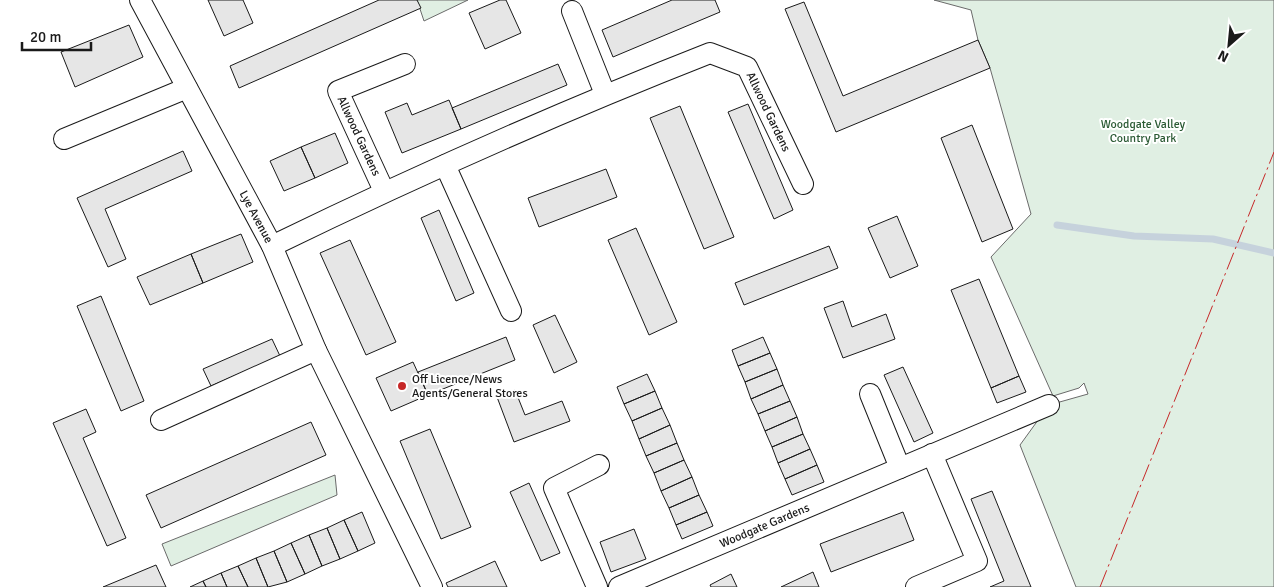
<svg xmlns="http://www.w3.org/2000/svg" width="1274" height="587" font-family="Signika,sans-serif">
<rect width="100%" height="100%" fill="#fff"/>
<path fill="#e0efe3" stroke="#6a6a6a" d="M417,0H468L424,21Z
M934,0H1274V587H1076L1020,445L1049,405L1088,394L1084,383L1079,388L1053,396L991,257L1031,214L990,68L978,40L971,10Z
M335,475L337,495L171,566L162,544Z"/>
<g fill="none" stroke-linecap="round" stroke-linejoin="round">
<path stroke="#c6d2dc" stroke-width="7" d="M1057,225L1134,236L1213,239L1274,253"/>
</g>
<path fill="#e6e6e6" stroke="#1a1a1a" d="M208,0H243L253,23L224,36Z
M379,0H417L421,8L239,88L230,66Z
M500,0H506L521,33L485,49L469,13Z
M672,0H715L720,12L613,57L602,30Z
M804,2L843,96L978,40L990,68L836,132L785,9Z
M129,25L143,57L75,87L61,52Z
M558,64L567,85L461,129L452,108Z
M449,100L461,129L402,153L385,112L407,103L412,115Z
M748,104L793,210L774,219L728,112Z
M680,106L734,237L704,249L650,118Z
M972,125L1013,229L982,242L941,138Z
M335,133L348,163L315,178L301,147Z
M301,147L315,178L284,191L270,161Z
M183,151L192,171L105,209L126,259L108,267L77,198Z
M606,169L617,197L539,227L528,198Z
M439,210L474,293L456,301L421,218Z
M897,216L918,266L890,278L868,228Z
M636,228L677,322L649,335L608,240Z
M241,234L253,262L203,283L191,254Z
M350,240L396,342L366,355L320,253Z
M829,246L838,268L744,305L735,283Z
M191,254L203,283L150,305L137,277Z
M979,279L1019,376L991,388L951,290Z
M101,296L144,401L121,411L77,306Z
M843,301L852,327L886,314L895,339L843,358L824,308Z
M555,315L577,362L554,373L533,325Z
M506,337L515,360L428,395L418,372Z
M763,337L770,353L738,366L732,350Z
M272,339L280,356L211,386L203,369Z
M770,353L777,369L745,382L738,366Z
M413,362L428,395L391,411L376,378Z
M903,367L933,433L914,442L884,375Z
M777,369L783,385L751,399L745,382Z
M647,374L655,391L624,404L617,387Z
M1019,376L1026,392L997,403L991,388Z
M783,385L790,401L758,414L751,399Z
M515,390L525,415L562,401L570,421L514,442L497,397Z
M655,391L662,408L632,421L624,404Z
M790,401L797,417L765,431L758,414Z
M662,408L670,425L639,439L632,421Z
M86,409L96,432L83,438L126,538L107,546L53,423Z
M797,417L803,434L772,447L765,431Z
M311,422L326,455L161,528L146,495Z
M670,425L677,443L646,456L639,439Z
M430,429L471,527L441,539L400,441Z
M803,434L810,449L778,463L772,447Z
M677,443L684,460L654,473L646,456Z
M810,449L817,465L785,479L778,463Z
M684,460L692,477L661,491L654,473Z
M817,465L824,482L792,495L785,479Z
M692,477L699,495L669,508L661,491Z
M529,483L560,553L541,561L510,492Z
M992,491L1031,587H990L1004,581L971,499Z
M699,495L707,512L676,525L669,508Z
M362,512L375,543L358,551L344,520Z
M707,512L713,526L682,539L676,525Z
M903,512L914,540L831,572L820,544Z
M344,520L358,551L340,559L327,528Z
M327,528L340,559L322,566L309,535Z
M634,529L646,559L611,572L600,542Z
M309,535L322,566L305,574L291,543Z
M291,543L305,574L287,582L274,551Z
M274,551L287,582L268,587L256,558Z
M256,558L268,587H248L238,566Z
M495,561L507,587H448L446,583Z
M156,565L166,587H103Z
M238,566L248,587H227L221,573Z
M813,572L819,587H781Z
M221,573L227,587H206L203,581Z
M731,574L737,587H711L710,585Z
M203,581L206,587H190Z"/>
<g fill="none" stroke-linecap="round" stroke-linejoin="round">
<defs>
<g id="minor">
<path id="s1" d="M140,0L272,246L316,350L432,587"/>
<path d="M572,11L605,94"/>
<path d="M64,139L187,88"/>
<path d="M445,165L511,311"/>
<path d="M384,191L338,91L405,64"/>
<path id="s2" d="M272,246C416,176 562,111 710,53L747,67L803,184"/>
<path d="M870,394L900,468"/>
<path d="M161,420L316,350"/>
<path d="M597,587L554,488L599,465"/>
<path id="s3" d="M619,587L1049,405"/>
<path d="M916,587L977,561L932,454"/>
</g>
</defs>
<use href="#minor" stroke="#1a1a1a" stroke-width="22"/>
<use href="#minor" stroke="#fff" stroke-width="20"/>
<path stroke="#c62828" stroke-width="1" stroke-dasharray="18 4 2.5 4" stroke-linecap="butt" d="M1100,587L1274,152"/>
</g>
<circle fill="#c62828" stroke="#fff" stroke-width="2" cx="402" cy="386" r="5"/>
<g text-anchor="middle" stroke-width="4" stroke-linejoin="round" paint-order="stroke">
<g font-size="12" fill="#1a1a1a" stroke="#fff">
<text dy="4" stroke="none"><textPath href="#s2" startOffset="568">Allwood Gardens</textPath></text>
<text transform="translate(359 136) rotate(65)" y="4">Allwood Gardens</text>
<text dy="4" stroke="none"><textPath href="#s1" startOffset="246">Lye Avenue</textPath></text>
<text dy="4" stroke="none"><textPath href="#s3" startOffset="158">Woodgate Gardens</textPath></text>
</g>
<g font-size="12" fill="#2b5a34" stroke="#fff">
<text x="1143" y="128">Woodgate Valley<tspan x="1143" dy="14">Country Park</tspan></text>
</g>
<g font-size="12" fill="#1a1a1a" stroke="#fff" text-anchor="start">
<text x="412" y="383">Off Licence/News<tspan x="412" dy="14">Agents/General Stores</tspan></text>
</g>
</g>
<g transform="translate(1229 45) rotate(207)" stroke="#ffffff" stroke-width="4" paint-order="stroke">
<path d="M0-4L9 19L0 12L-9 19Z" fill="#1a1a1a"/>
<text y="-8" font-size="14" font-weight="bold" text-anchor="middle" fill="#1a1a1a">N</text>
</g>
<path d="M22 42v8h69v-8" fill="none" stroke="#1a1a1a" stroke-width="2.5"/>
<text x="30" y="42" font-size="15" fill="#1a1a1a" stroke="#ffffff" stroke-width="4" paint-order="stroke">20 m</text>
</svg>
